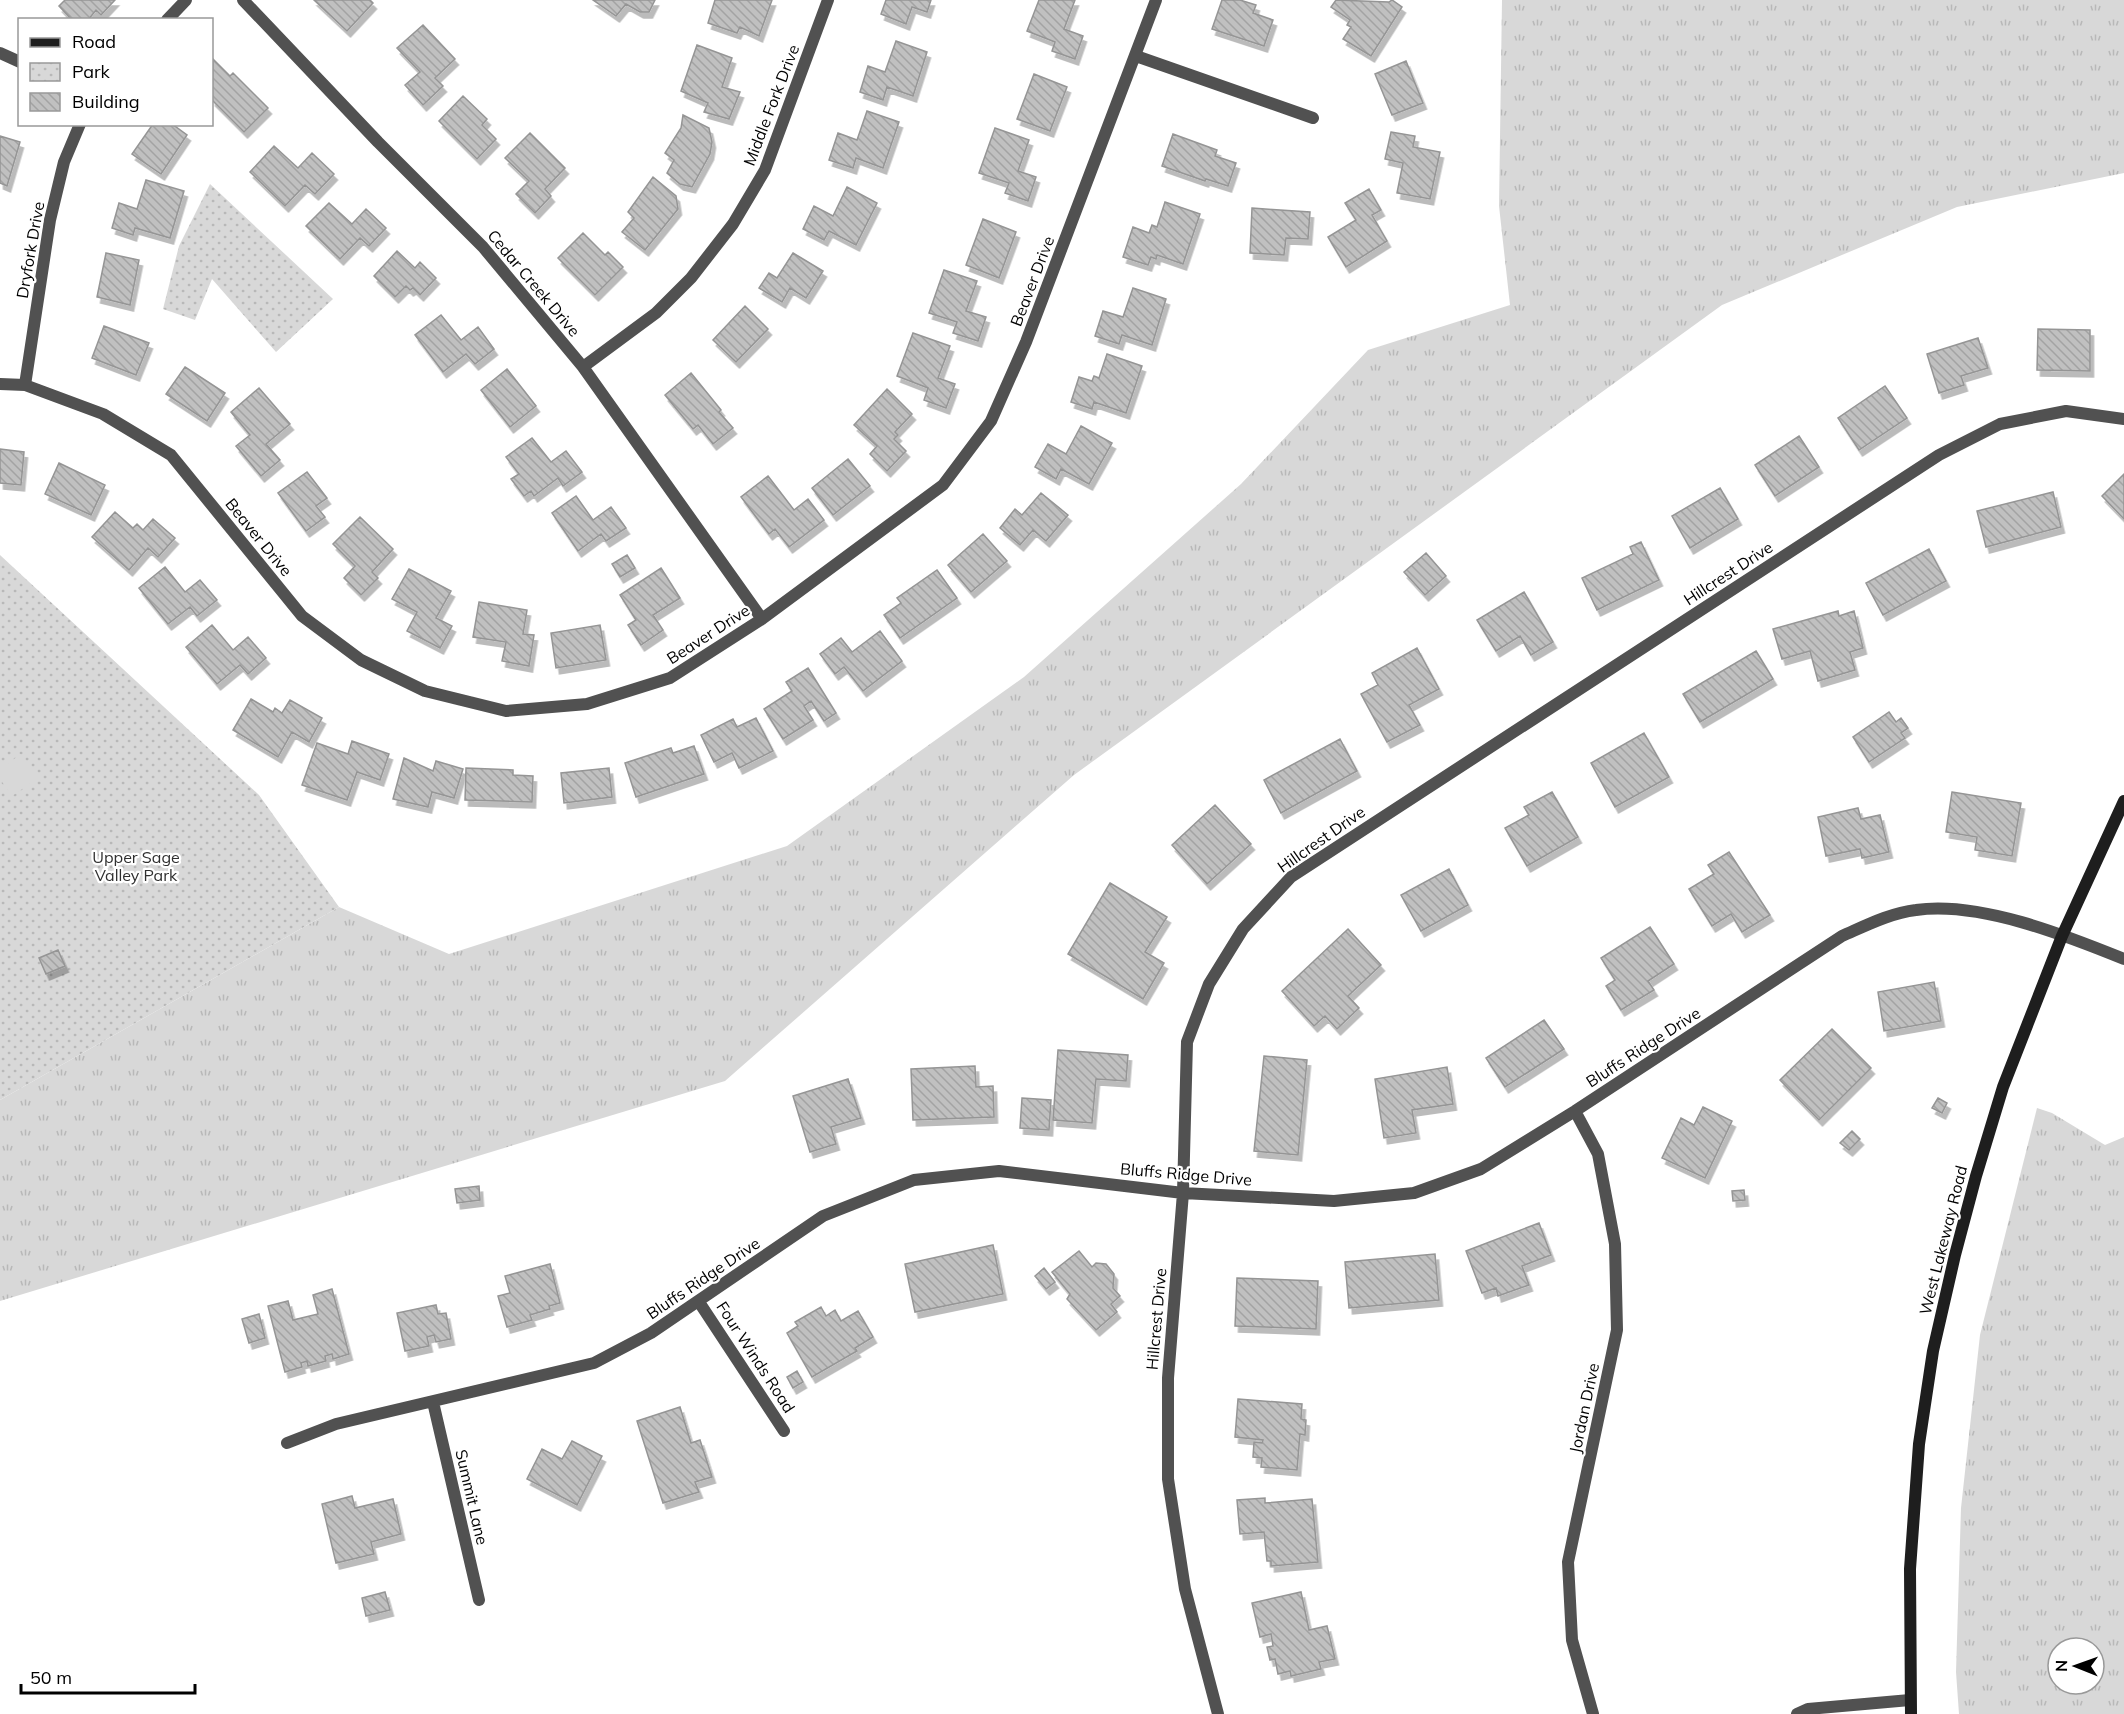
<svg xmlns="http://www.w3.org/2000/svg" width="2124" height="1714" font-family="Mulish,sans-serif">
<defs>
<pattern id="grass-tufts" width="24" height="20" patternUnits="userSpaceOnUse" patternTransform="scale(1.5)"><rect width="24" height="20" fill="#d8d8d8"/><path d="M3 7l-1-3M5 7V3M7 7l1-3M15 17l-1-3M17 17v-4M19 17l1-3" fill="none" stroke="#b8b8b8"/></pattern>
<pattern id="park-dots" width="8" height="8" patternUnits="userSpaceOnUse" patternTransform="scale(1.5)"><rect width="8" height="8" fill="#d8d8d8"/><path d="M2 2h.1M6 6h.1" fill="none" stroke="#b8b8b8" stroke-width="1.8" stroke-linecap="round"/></pattern>
<pattern id="building-back-hatch" width="6" height="6" patternUnits="userSpaceOnUse" patternTransform="scale(1.5)"><rect width="6" height="6" fill="#c0c0c0"/><path d="M-1 5l2 2M0 0l6 6M5-1l2 2" fill="none" stroke="#a3a3a3"/></pattern>
<filter id="shadow"><feDropShadow dx="3.5" dy="6" stdDeviation="0" flood-color="#0004"/></filter>
</defs>
<rect width="100%" height="100%" fill="#fff"/>
<path fill="url(#grass-tufts)" fill-rule="evenodd" d="M1502,0H2124V173L1957,207L1722,305L1074,775L725,1081L0,1301V1100L339,907L449,954L787,846L1024,677L1241,484L1368,350L1510,305L1499,206Z
M2037,1108L2052,1113L2105,1145L2124,1137V1714H1959L1956,1672L1961,1508L1980,1335ZM2058,1648H2094V1684H2058Z"/>
<path fill="url(#park-dots)" d="M210,184L333,299L276,352L212,279L195,320L163,309L179,246Z
M0,555L259,795L339,907L0,1100Z"/>
<path fill="#d8d8d8" d="M21,754L37,779L12,796L0,779V769Z"/>
<path fill="url(#building-back-hatch)" stroke="#959595" stroke-width="1.5" filter="url(#shadow)" d="M65,0H115L101,15L96,10L88,20H72L59,6Z
M314,0H370L373,3L347,31Z
M593,0H655L649,12H640L626,4L616,16Z
M715,0H772L759,36L740,27L737,33L708,23Z
M886,0H931L927,12L912,7L906,24L881,14Z
M1039,0H1075L1064,29L1083,36L1075,59L1052,51L1055,42L1027,31Z
M1222,0H1240L1256,5L1253,13L1273,20L1264,46L1212,29Z
M1336,0L1389,2L1392,0L1402,7L1371,56L1343,39L1351,27L1347,25L1350,20L1331,7Z
M423,25L455,59L435,78L443,86L423,105L405,85L420,72L397,48Z
M896,41L927,52L913,96L887,87L883,100L860,92L868,66L885,72Z
M697,45L732,58L722,87L740,92L729,119L704,112L708,103L681,91Z
M213,59L230,76L233,73L268,108L244,132L212,100Z
M1406,61L1423,103L1392,115L1375,74Z
M1034,74L1067,87L1050,131L1017,119Z
M463,96L487,119L482,125L496,139L477,159L439,121Z
M867,111L899,122L883,168L856,158L853,168L829,160L838,133L857,140Z
M683,115L709,128L712,142L710,154L692,187L680,184L667,173L674,160L665,153L681,128Z
M153,124H172L187,135L161,174L132,154Z
M995,128L1029,140L1018,171L1036,177L1028,201L1005,193L1009,183L979,173Z
M1391,132L1415,136L1413,147L1440,152L1430,199L1397,193L1403,163L1385,159Z
M530,133L565,168L545,189L551,196L535,213L516,194L529,181L505,158Z
M1173,134L1217,150L1215,156L1236,163L1228,186L1206,179L1205,181L1162,166Z
M0,136L20,142L7,186L0,183Z
M274,146L298,168L312,153L334,174L315,194L305,185L285,206L250,172Z
M653,177L676,196L678,209L645,250L622,232L634,218L628,212Z
M146,180L184,191L170,238L135,228L133,235L112,228L119,203L137,209Z
M847,187L877,203L856,245L829,231L824,240L803,229L814,206L833,216Z
M1369,189L1381,210L1372,215L1387,241L1346,267L1328,237L1356,220L1345,203Z
M1165,202L1200,214L1183,264L1157,255L1156,259L1151,257L1148,265L1123,257L1133,227L1149,233L1152,225L1157,227Z
M329,203L352,224L366,209L386,228L369,246L360,238L340,259L306,226Z
M1252,208L1310,212L1308,239L1286,238L1284,255L1250,253Z
M983,219L1016,232L999,278L966,265Z
M583,233L605,255L608,252L623,267L595,295L558,258Z
M397,251L415,268L420,262L436,278L420,295L413,288L410,290L406,286L395,297L374,276Z
M106,253L139,260L130,305L97,297Z
M793,253L823,271L806,298L790,288L782,302L759,288L769,273L777,278Z
M944,270L977,281L966,311L986,317L978,341L953,333L957,322L929,313Z
M1133,288L1166,299L1152,345L1122,335L1119,344L1095,336L1103,311L1123,317Z
M745,306L768,329L736,362L713,340Z
M441,315L461,340L478,327L494,349L475,364L466,354L443,372L415,335Z
M104,326L149,343L136,375L92,358Z
M2038,329L2090,330V371L2037,370Z
M913,333L950,346L938,378L955,384L946,408L924,400L928,388L897,376Z
M1978,338L1988,368L1961,376L1964,385L1939,393L1927,354Z
M1107,354L1142,366L1126,413L1094,402L1092,409L1071,402L1079,377L1092,381L1094,376L1099,378Z
M185,367L225,393L207,421L166,394Z
M507,369L536,406L510,427L481,390Z
M691,373L721,410L719,412L733,428L713,444L698,425L693,429L665,395Z
M1885,386L1907,418L1859,450L1838,418Z
M259,388L290,424L266,444L280,460L261,476L236,446L250,435L231,412Z
M887,389L912,414L895,432L898,435L894,439L906,451L887,471L870,454L877,446L854,425Z
M1081,426L1112,443L1089,484L1061,469L1056,479L1035,467L1048,444L1066,454Z
M1799,436L1819,467L1775,496L1755,465Z
M532,438L551,462L566,451L582,472L563,486L558,478L534,496L531,491L524,496L511,479L519,474L506,457Z
M0,449L24,452L21,485L0,483Z
M848,459L870,486L833,515L812,488Z
M59,463L105,485L91,515L45,494Z
M307,472L327,498L316,506L325,517L306,531L278,493Z
M2124,474V519L2102,496Z
M768,476L794,510L808,499L824,520L789,547L775,529L769,534L741,497Z
M1720,488L1738,519L1690,548L1672,516Z
M2053,492L2061,527L1986,547L1977,511Z
M1041,493L1068,515L1046,541L1033,530L1020,545L1000,528L1015,509L1022,515Z
M576,496L593,520L611,507L626,528L606,541L601,534L578,551L552,513Z
M115,512L133,528L137,524L143,530L153,519L175,538L158,557L148,548L129,570L92,537Z
M360,517L393,549L372,572L378,578L361,595L344,578L355,566L333,544Z
M983,534L1007,561L971,592L948,565Z
M1641,542L1659,580L1597,610L1582,578L1633,554L1630,547Z
M1929,549L1946,581L1883,615L1866,583Z
M1426,553L1446,576L1425,595L1404,572Z
M627,555L635,568L620,577L612,564Z
M165,567L185,592L200,580L217,600L197,616L190,607L168,624L139,588Z
M661,568L680,598L653,615L663,630L641,645L628,625L636,620L620,595Z
M409,569L451,591L436,618L452,626L440,648L407,631L417,612L392,599Z
M937,570L957,598L900,638L884,615L901,603L897,598Z
M1524,592L1553,642L1531,655L1520,636L1496,651L1477,620Z
M479,602L527,610L523,634L534,635L529,666L502,661L506,642L473,637Z
M1838,611L1839,616L1854,611L1863,648L1850,652L1855,670L1818,681L1810,651L1782,659L1773,629Z
M212,625L233,650L248,637L266,658L248,674L240,665L217,684L186,647Z
M600,625L606,660L556,668L551,633Z
M880,631L902,661L863,691L844,667L835,674L820,654L841,638L852,652Z
M1417,648L1439,689L1409,705L1420,725L1387,742L1361,694L1378,685L1372,673Z
M1756,651L1773,679L1700,722L1683,694Z
M808,668L836,713L824,721L811,701L804,706L813,720L783,739L764,709L792,691L786,682Z
M251,699L273,712L275,708L282,713L290,700L322,718L309,742L292,732L278,757L233,730Z
M1889,712L1896,722L1901,718L1908,728L1901,733L1905,738L1869,762L1853,737Z
M756,718L773,751L739,768L732,753L714,762L701,735L733,719L737,727Z
M1644,733L1669,777L1615,807L1591,763Z
M1340,739L1357,771L1281,813L1264,780Z
M352,741L389,754L380,780L357,772L347,800L302,785L317,743L348,754Z
M694,746L704,774L636,797L625,763L671,748L673,753Z
M404,758L433,771L436,761L463,769L454,798L432,792L428,807L393,799Z
M466,768L513,770V775L533,776L532,802L465,800Z
M609,768L612,797L564,803L561,773Z
M1552,792L1578,837L1527,866L1505,828L1529,815L1524,807Z
M1952,792L2021,803L2012,856L1975,850L1977,837L1946,832Z
M1215,805L1251,844L1207,884L1172,845Z
M1858,808L1861,819L1880,815L1889,852L1862,858L1860,849L1826,856L1818,817Z
M1729,852L1770,915L1742,932L1731,914L1712,926L1689,889L1714,874L1708,865Z
M1449,869L1468,905L1421,931L1401,895Z
M1110,883L1167,917L1145,952L1164,963L1143,999L1068,954Z
M1650,927L1674,964L1648,981L1654,990L1621,1010L1606,986L1615,980L1601,958Z
M1348,929L1381,965L1348,996L1359,1008L1337,1029L1325,1016L1314,1026L1282,991Z
M58,950L65,966L46,974L39,958Z
M1934,982L1941,1021L1884,1031L1878,992Z
M1544,1020L1564,1049L1505,1087L1486,1058Z
M1832,1029L1871,1068L1819,1120L1780,1080Z
M1058,1050L1128,1055L1126,1081L1096,1079L1092,1123L1053,1120Z
M1264,1056L1307,1060L1298,1155L1254,1151Z
M975,1066L976,1087L993,1086L994,1117L913,1120L911,1069Z
M1447,1067L1453,1104L1412,1110L1416,1133L1384,1138L1375,1079Z
M848,1079L861,1118L831,1127L836,1144L810,1152L793,1096Z
M1022,1098L1051,1100L1049,1130L1020,1128Z
M1938,1098L1947,1103L1942,1113L1932,1108Z
M1703,1107L1732,1121L1705,1178L1662,1158L1681,1118L1694,1125Z
M1852,1131L1860,1139L1849,1150L1840,1143Z
M479,1186L480,1200L457,1203L455,1189Z
M1744,1190L1745,1200L1733,1201L1732,1191Z
M1539,1223L1551,1255L1522,1266L1529,1285L1498,1296L1496,1288L1482,1293L1466,1251Z
M993,1245L1003,1294L915,1312L905,1264Z
M1079,1251L1092,1267L1096,1263L1106,1264L1114,1274L1113,1288L1120,1296L1111,1304L1117,1312L1096,1330L1067,1299L1070,1294L1052,1272Z
M1435,1254L1439,1300L1349,1308L1345,1262Z
M550,1264L560,1303L549,1306L550,1309L530,1315L532,1320L507,1327L498,1296L510,1293L505,1276Z
M1044,1268L1055,1282L1046,1289L1035,1276Z
M1237,1278L1318,1281L1316,1329L1235,1326Z
M332,1289L349,1354L333,1359L332,1354L325,1356L326,1361L308,1366L307,1361L301,1363L302,1367L285,1372L268,1306L288,1301L293,1320L318,1314L313,1295Z
M436,1305L438,1314L446,1313L451,1339L436,1342L434,1335L427,1337L429,1346L405,1351L397,1313Z
M821,1307L826,1316L835,1310L841,1321L858,1311L873,1337L855,1348L857,1351L812,1377L787,1333L798,1326L795,1322Z
M259,1314L265,1338L249,1343L242,1319Z
M797,1371L803,1382L793,1388L787,1377Z
M1238,1399L1302,1404L1301,1419L1306,1420L1305,1435L1300,1434L1297,1470L1261,1467L1262,1458L1253,1457L1254,1442L1262,1443L1263,1440L1235,1437Z
M680,1407L691,1443L700,1440L712,1477L695,1482L699,1492L663,1503L637,1421Z
M572,1441L602,1456L577,1505L527,1479L542,1449L562,1459Z
M352,1496L355,1508L393,1499L401,1534L371,1542L374,1554L336,1563L322,1504Z
M1265,1498V1503L1312,1499L1318,1562L1271,1566V1561H1267L1264,1532L1240,1534L1237,1500Z
M385,1592L390,1610L366,1616L362,1598Z
M1301,1592L1309,1630L1327,1626L1335,1659L1319,1662L1321,1669L1291,1676L1290,1671L1278,1674L1275,1659L1270,1660L1267,1647L1273,1646L1271,1634L1260,1637L1252,1603Z"/>
<g fill="none" stroke-linecap="round" stroke-linejoin="round">
<path stroke="#515151" stroke-width="12" d="M243,0L378,142L483,247L583,367L762,619
M167,20L186,0
M0,53L20,62
M1136,56L1313,118
M583,367L656,313L691,278L733,224L765,170L828,0
M0,384L25,385L103,414L171,455L302,616L361,660L425,691L506,711L587,704L670,678L762,619L943,485L991,421L1026,342L1156,0
M25,385L50,220L64,162L80,124
M1575,1111L1598,1154L1615,1244L1617,1330L1568,1562L1572,1640L1593,1714
M699,1302L784,1431
M433,1402L479,1600
M287,1443L336,1424L594,1363L651,1333L823,1216L914,1180L999,1171L1183,1193L1334,1201L1414,1193L1481,1169L1575,1111L1842,936C1865,926 1890,913 1916,910C1979,901 2065,935 2124,959
M1218,1714L1185,1589L1168,1479V1378L1183,1193L1187,1042L1209,984L1243,929L1291,877L1939,455L2000,424L2066,411L2124,419
M1797,1714L1808,1709L1910,1700"/>
<path stroke="#1e1e1e" stroke-width="12" d="M1911,1714L1910,1569L1919,1444L1933,1351L1955,1255L1976,1176L2003,1087L2062,936L2124,801"/>
</g>
<g text-anchor="middle" stroke-width="4.5" stroke-linejoin="round" paint-order="stroke">
<g font-size="16" fill="#000" stroke="#fff">
<text transform="translate(771 105) rotate(-69)" y="6">Middle Fork Drive</text>
<text transform="translate(30 250) rotate(-80)" y="6">Dryfork Drive</text>
<text transform="translate(1032 281) rotate(-69)" y="6">Beaver Drive</text>
<text transform="translate(534 283) rotate(50)" y="6">Cedar Creek Drive</text>
<text transform="translate(259 537) rotate(51)" y="6">Beaver Drive</text>
<text transform="translate(1728 573) rotate(-33)" y="6">Hillcrest Drive</text>
<text transform="translate(708 634) rotate(-33)" y="6">Beaver Drive</text>
<text transform="translate(1321 839) rotate(-35)" y="6">Hillcrest Drive</text>
<text transform="translate(1643 1047) rotate(-33)" y="6">Bluffs Ridge Drive</text>
<text transform="translate(1186 1174) rotate(5)" y="6">Bluffs Ridge Drive</text>
<text transform="translate(1943 1240) rotate(-76)" y="6">West Lakeway Road</text>
<text transform="translate(703 1278) rotate(-34)" y="6">Bluffs Ridge Drive</text>
<text transform="translate(1156 1319) rotate(-85)" y="6">Hillcrest Drive</text>
<text transform="translate(756 1357) rotate(57)" y="6">Four Winds Road</text>
<text transform="translate(1584 1408) rotate(-78)" y="6">Jordan Drive</text>
<text transform="translate(472 1497) rotate(77)" y="6">Summit Lane</text>
</g>
<g font-size="16" fill="#2f2f2f" stroke="#fff">
<text x="136" y="863">Upper Sage<tspan x="136" dy="18">Valley Park</tspan></text>
</g>
</g>
<rect x="18" y="18" width="195" height="108" fill="#ffffff" stroke="#999999" stroke-width="1.5"/>
<rect x="30" y="38" width="30" height="9" fill="#1e1e1e" stroke="#999999" stroke-width="1.5"/>
<text x="72" y="48" font-size="18" fill="#000000">Road</text>
<rect x="30" y="63" width="30" height="18" fill="url(#park-dots)" stroke="#999999" stroke-width="1.5"/>
<text x="72" y="78" font-size="18" fill="#000000">Park</text>
<rect x="30" y="93" width="30" height="18" fill="url(#building-back-hatch)" stroke="#999999" stroke-width="1.5"/>
<text x="72" y="108" font-size="18" fill="#000000">Building</text>
<g transform="translate(2076 1666) rotate(271)"><circle r="28" fill="#ffffff" stroke="#999999" stroke-width="1.5"/>
<path d="M0-4.5L10 22L0 15L-10 22Z" fill="#000000"/>
<text y="-9" font-size="16" font-weight="bold" text-anchor="middle" fill="#000000">N</text>
</g>
<path d="M21 1684v9h174v-9" fill="none" stroke="#000000" stroke-width="3"/>
<text x="30" y="1684" font-size="18" fill="#000000" stroke="#ffffff" stroke-width="4.5" paint-order="stroke">50 m</text>
</svg>
